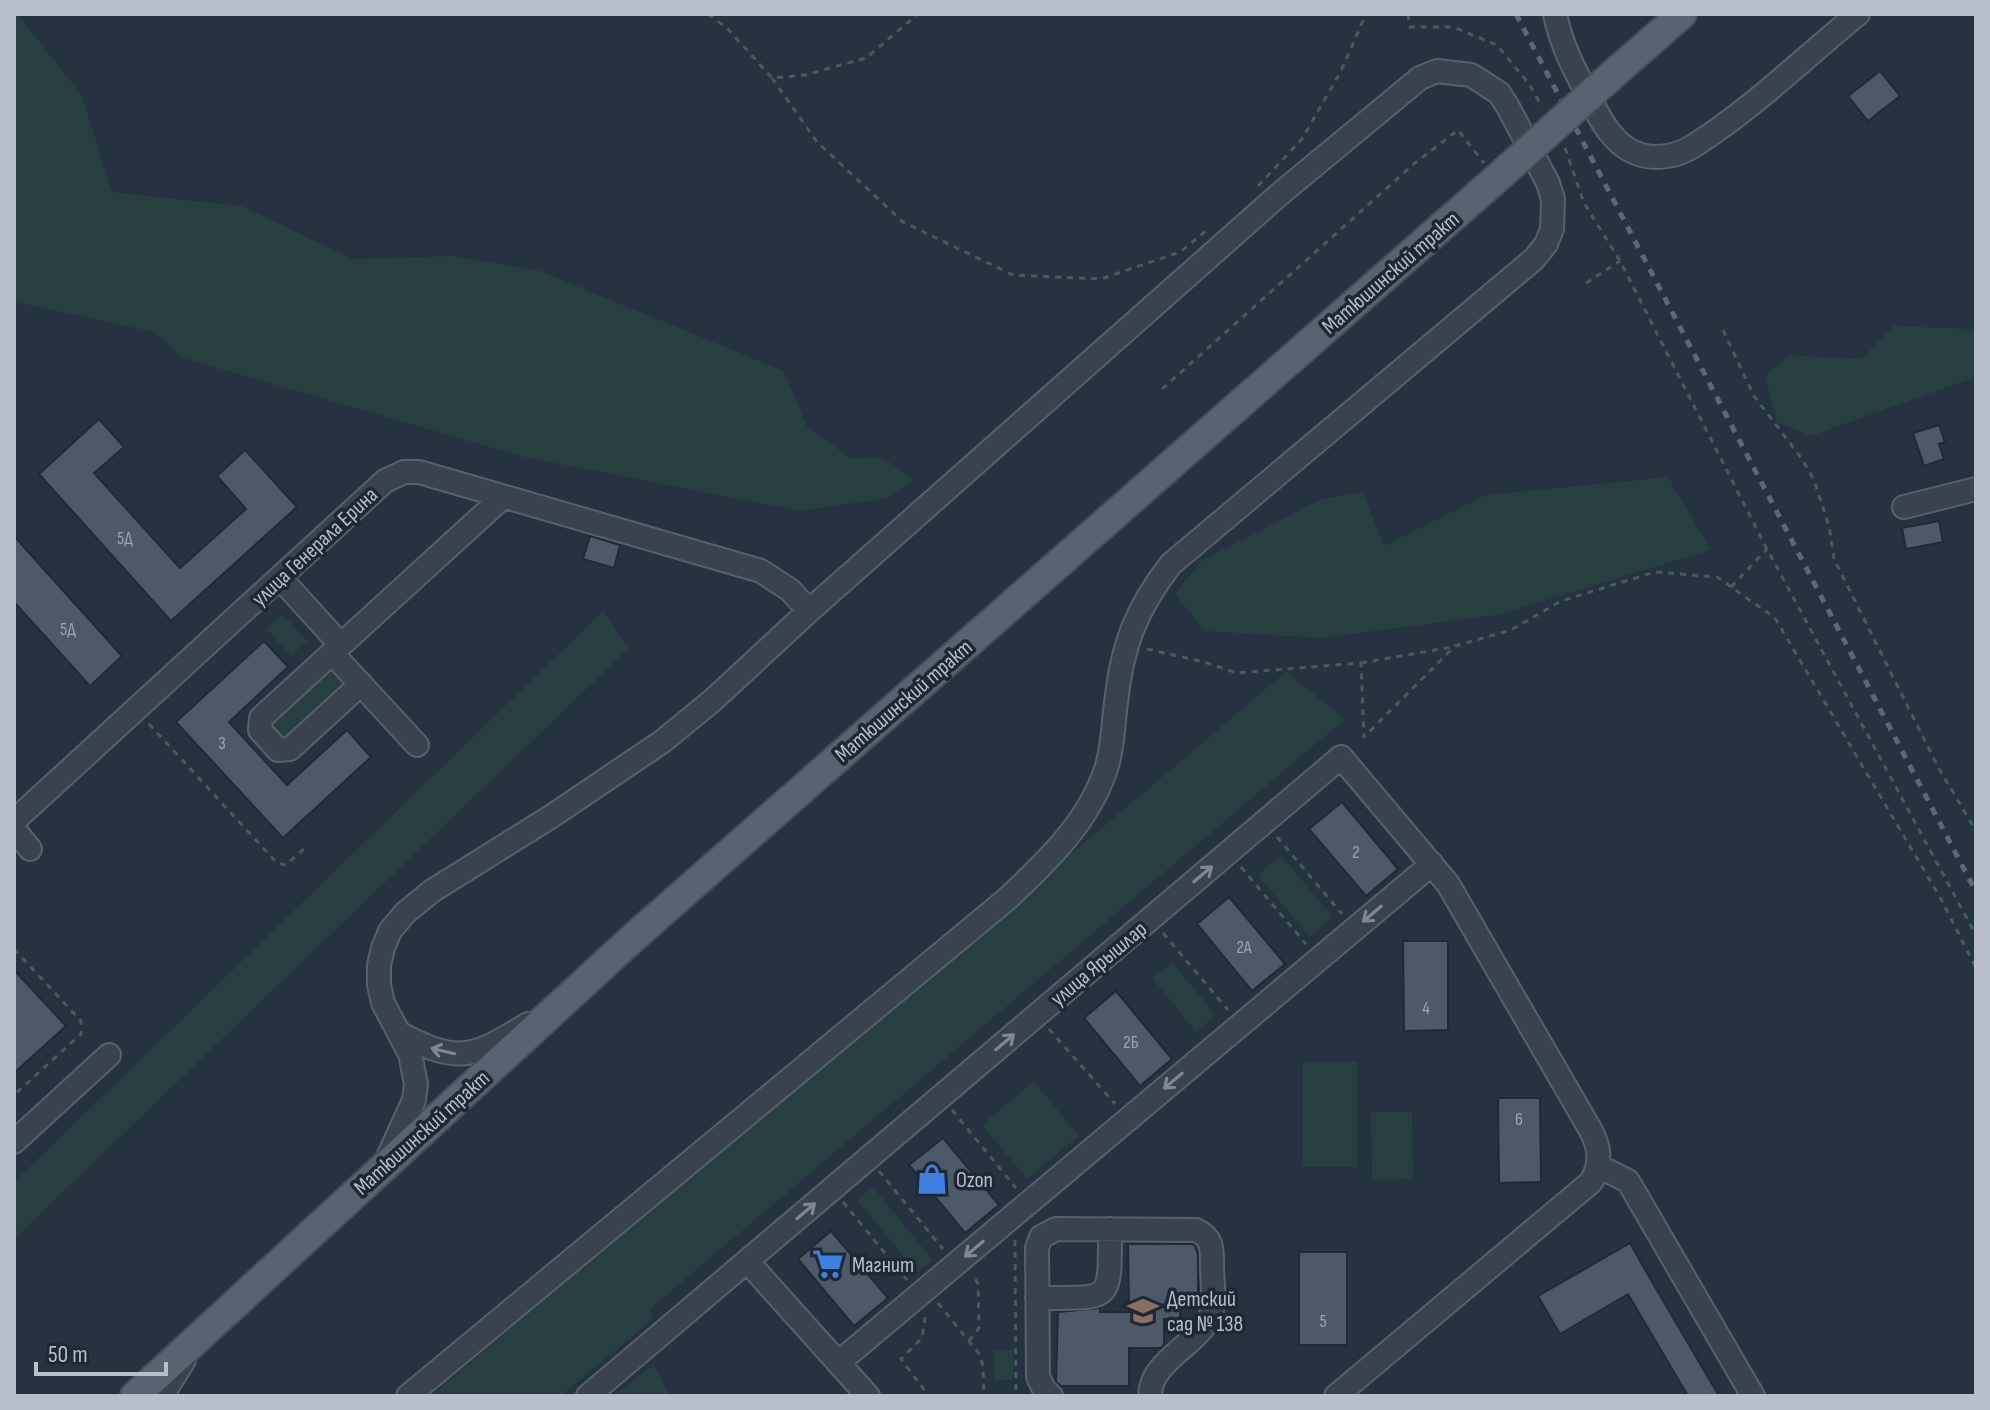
<svg xmlns="http://www.w3.org/2000/svg" width="1990" height="1410" font-family="'Sofia Sans Condensed',sans-serif">
<rect width="100%" height="100%" fill="#253240"/>
<path fill="#273f41" d="M14,14H18L82,96L112,192L242,206L353,259L453,256L540,271L784,371L807,427L852,459L882,457L914,479L889,498L800,511L524,457L183,358L154,332L20,303L14,304Z
M1893,326L1976,329V377L1811,436L1777,422L1765,376L1789,355L1862,359Z
M1668,477L1711,550L1497,615L1321,638L1204,631L1175,594L1202,560L1322,499L1363,492L1384,546L1486,495Z
M603,611L629,648L14,1239V1182Z
M283,614L307,641L291,656L266,629Z
M329,664L348,684L285,742L266,722Z
M1286,672L1345,719L649,1310L655,1317L561,1396H431Z
M1281,855L1333,917L1310,937L1257,875Z
M1172,962L1216,1015L1196,1032L1152,978Z
M1303,1062H1357V1167H1303Z
M1034,1081L1079,1136L1027,1179L982,1125Z
M1371,1112H1412L1413,1179L1372,1180Z
M873,1187L933,1260L917,1272L857,1200Z
M994,1350H1013V1380H994Z
M654,1364L669,1396H613Z"/>
<path fill="#4b5969" stroke="#202a37" stroke-width="2" d="M1880,71L1900,96L1868,121L1848,96Z
M99,419L124,447L94,473L180,568L246,509L217,476L245,450L297,507L171,621L39,474Z
M1939,425L1945,442L1939,444L1944,459L1924,466L1913,433Z
M1939,521L1943,542L1906,549L1902,528Z
M14,536L122,656L90,686L14,602Z
M590,536L620,545L614,568L583,559Z
M264,641L288,667L229,722L287,785L347,730L371,757L283,838L176,722Z
M1342,802L1398,869L1366,896L1309,829Z
M1229,897L1285,964L1252,991L1197,924Z
M1403,941H1448V1030L1404,1031Z
M14,970L66,1026L14,1073Z
M1116,991L1172,1059L1140,1086L1084,1018Z
M1498,1098H1540L1541,1182L1499,1183Z
M943,1138L999,1205L965,1233L909,1165Z
M831,1231L888,1298L854,1326L798,1259Z
M1630,1243L1651,1280L1719,1396H1688L1628,1294L1560,1334L1538,1296Z
M1128,1244H1192L1195,1246L1198,1255V1307H1180V1319H1164V1345L1161,1348H1129V1386H1061L1056,1382L1058,1312L1100,1308V1312H1129Z
M1299,1252H1347V1345H1299Z"/>
<g fill="none" stroke-linecap="round" stroke-linejoin="round">
<defs>
<path id="minor" d="M1555,14C1561,45 1575,71 1590,99C1603,126 1620,156 1655,157C1669,157 1683,153 1695,145C1752,109 1805,57 1858,14
M1904,507L1976,489
M280,578L341,645
M332,653L261,718L260,730L278,750L290,749L361,684
M417,745L332,653L503,497
M14,821L385,481L404,472H419L761,571L790,590L809,611
M14,829L30,849
M401,1034C459,1065 474,1057 528,1024
M14,1142L109,1055
M388,1157L414,1100L416,1084L410,1054L383,1003L379,985V965L383,948L390,931L405,913L432,891L552,816L663,741L713,700L809,611L1281,193L1420,78L1437,71L1471,75L1499,93L1508,107L1548,183L1553,199L1552,229L1546,244L1534,259L1171,564C1136,609 1122,646 1116,703C1113,725 1113,748 1106,769C1088,823 1047,861 1007,899L408,1396
M1598,1166L1628,1181L1753,1396
M747,1261L868,1396
M1037,1298C1112,1297 1110,1306 1110,1229
M838,1363L1432,864
M162,1396L184,1360
M588,1396L1341,757L1448,884L1590,1129C1600,1147 1602,1163 1591,1182L1336,1396
M1051,1396L1044,1389L1038,1377L1037,1248L1041,1237L1056,1229L1196,1230C1213,1238 1212,1249 1212,1266C1212,1282 1216,1303 1210,1317C1196,1346 1150,1361 1150,1396"/>
<path id="major" d="M1619,69L1682,14
M135,1396L634,937L1504,172"/>
</defs>
<use href="#minor" stroke="#57616d" stroke-width="26"/>
<use href="#major" stroke="#464f5c" stroke-width="32"/>
<path stroke="#455c5e" stroke-width="3" stroke-dasharray="6 6" stroke-linecap="butt" d="M708,14L727,28L772,78L805,75L866,58L918,14
M1408,14L1410,27H1453L1497,45L1529,84L1542,107
M772,78L817,142L903,222L1013,275L1101,279L1180,252L1207,230
M1565,148L1584,203L1620,261L1767,549L1976,935
M1258,186L1302,139L1341,71L1366,14
M1586,283L1620,261
M1723,330L1754,396L1802,459L1814,480L1829,526L1834,559L1938,767L1976,831
M1162,389L1415,163L1458,130L1484,163
M1731,587L1767,549
M1147,649L1204,662L1237,673L1361,663L1364,737L1455,646L1511,630L1561,601L1655,572L1717,577L1775,618L1941,899L1976,968
M1361,663L1452,647
M149,724L277,863L286,865L307,846
M1277,837L1342,914
M1241,867L1306,944
M1163,933L1228,1010
M14,949L81,1021V1034L14,1095
M1049,1029L1115,1104
M952,1110L1016,1188
M879,1171L943,1249
M843,1202L907,1280
M1015,1240L1016,1396
M938,1303L980,1355L983,1367L984,1396
M925,1317L922,1338L901,1359L929,1396
M969,1341L979,1328L978,1284L973,1274"/>
<use href="#minor" stroke="#394350" stroke-width="22"/>
<use href="#major" stroke="#576370" stroke-width="28"/>
<path stroke="#5b6877" stroke-width="5" stroke-dasharray="8 8" stroke-linecap="butt" d="M1516,14L1976,892"/>
<defs>
<path id="major-bridge" d="M1504,172L1619,69"/>
</defs>
<use href="#major-bridge" stroke="#464f5c" stroke-width="32" stroke-linecap="butt"/>
<use href="#major-bridge" stroke="#576370" stroke-width="28"/>
</g>
<defs><path id="oneway-shaft" d="M-6 0H5M1.5-3L5.5 0L1.5 3" fill="none" stroke-width="1.6" stroke-linecap="round" stroke-linejoin="round" transform="scale(2)"/></defs>
<g stroke="#7e8793">
<use href="#oneway-shaft" transform="translate(1203 874) rotate(-40)"/>
<use href="#oneway-shaft" transform="translate(1372 914) rotate(140)"/>
<use href="#oneway-shaft" transform="translate(1005 1042) rotate(-40)"/>
<use href="#oneway-shaft" transform="translate(443 1051) rotate(-167)"/>
<use href="#oneway-shaft" transform="translate(1173 1081) rotate(140)"/>
<use href="#oneway-shaft" transform="translate(806 1211) rotate(-40)"/>
<use href="#oneway-shaft" transform="translate(974 1249) rotate(140)"/>
</g>
<defs>
<symbol id="shop-bare" viewBox="-9 -9 18 18"><path d="M-5-2.5h2.3a2.7 3.5 0 0 1 5.4 0H5L5.5 6h-11ZM-1.5-2.5h3a1.5 2.3 0 0 0-3 0Z" fill="#3f7fe0" stroke="#1e2835" stroke-width="2.5" paint-order="stroke"/></symbol>
<symbol id="supermarket-bare" viewBox="-9 -9 18 18"><path d="M-6-5.5h2.5l.6 2H6L4.5 2H-2.5L-4.4-4H-6ZM-1.5 3.2a1.3 1.3 0 1 0 .1 0ZM3 3.2a1.3 1.3 0 1 0 .1 0Z" fill="#3f7fe0" stroke="#1e2835" stroke-width="2.5" paint-order="stroke"/></symbol>
<symbol id="school-bare" viewBox="-9 -9 18 18"><path d="M0-5L7-2L0 1L-7-2ZM-4 1L0 2.5L4 1V4Q0 6-4 4Z" fill="#8d6e63" stroke="#1e2835" stroke-width="2.5" paint-order="stroke"/></symbol>
</defs>
<g fill-rule="evenodd">
<use href="#shop-bare" x="910" y="1157" width="44" height="44"/>
<use href="#supermarket-bare" x="806" y="1242" width="44" height="44"/>
<use href="#school-bare" x="1121" y="1289" width="44" height="44"/>
</g>
<g text-anchor="middle" stroke-width="7" stroke-linejoin="round" paint-order="stroke">
<g font-size="18" fill="#9ba6b2">
<text x="125" y="544">5Д</text>
<text x="68" y="635">5Д</text>
<text x="222" y="749">3</text>
<text x="1356" y="858">2</text>
<text x="1244" y="953">2А</text>
<text x="1426" y="1014">4</text>
<text x="1131" y="1048">2Б</text>
<text x="1519" y="1125">6</text>
<text x="1323" y="1327">5</text>
</g>
<g font-size="22" fill="#b6bfca" stroke="#1e2835">
<text transform="translate(1390 272) rotate(-41)" y="8">Матюшинский тракт</text>
<text transform="translate(314 546) rotate(-43)" y="8">улица Генерала Ерина</text>
<text transform="translate(903 700) rotate(-41)" y="8">Матюшинский тракт</text>
<text transform="translate(1098 963) rotate(-40)" y="8">улица Ярышлар</text>
<text transform="translate(421 1132) rotate(-42)" y="8">Матюшинский тракт</text>
</g>
<g font-size="22" fill="#b6bfca" stroke="#1e2835" text-anchor="start">
<text x="956" y="1187">Ozon</text>
<text x="852" y="1272">Магнит</text>
<text x="1167" y="1306">Детский<tspan x="1167" dy="25">сад № 138</tspan></text>
</g>
</g>
<rect width="1990" height="1410" fill="none" stroke="#b6bfca" stroke-width="32"/>
<path d="M36 1362v12h130v-12" fill="none" stroke="#b6bfca" stroke-width="4"/>
<text x="48" y="1362" font-size="24" fill="#b6bfca" stroke="#1e2835" stroke-width="6" paint-order="stroke">50 m</text>
</svg>
